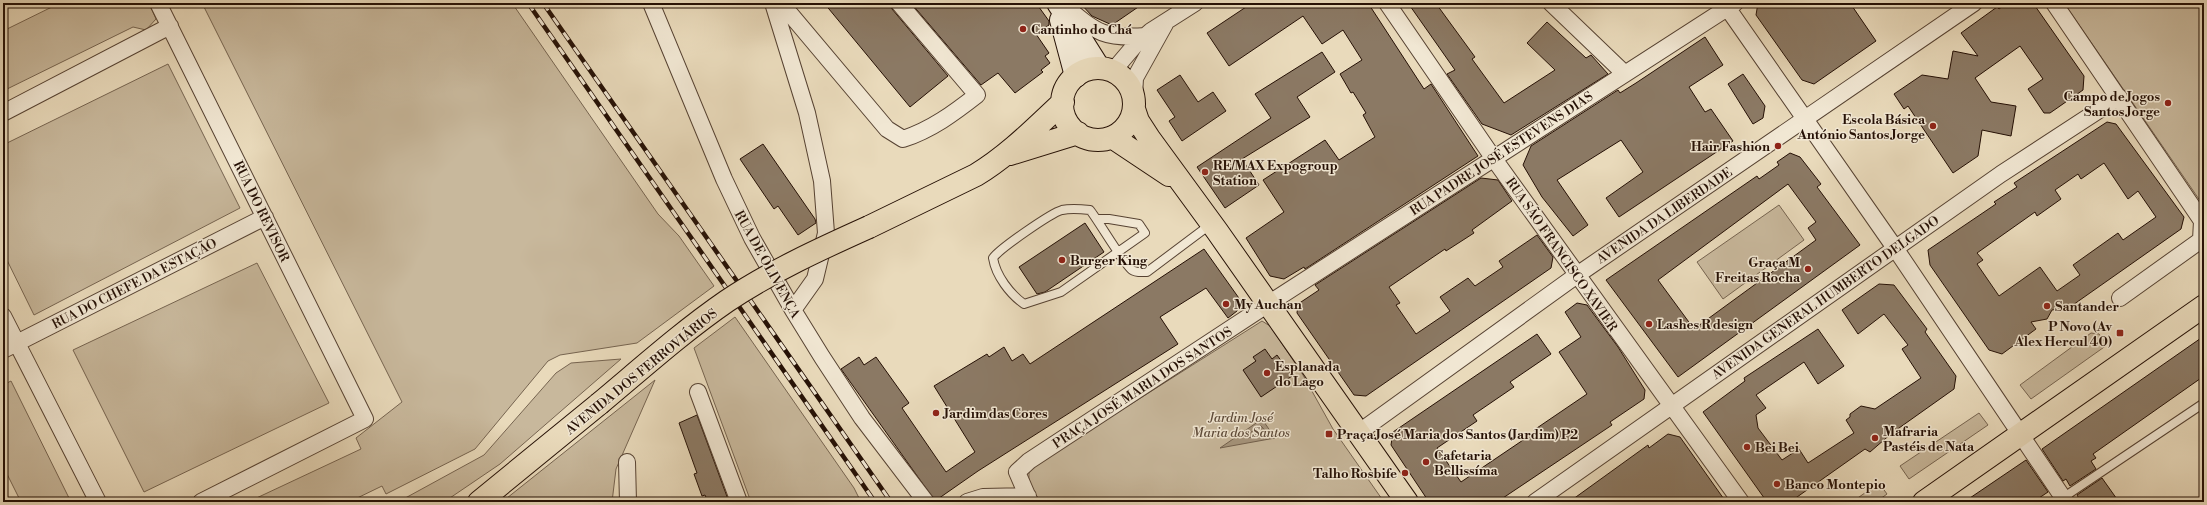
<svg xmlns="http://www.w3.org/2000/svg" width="2207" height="505" font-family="'Libre Bodoni',serif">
<rect width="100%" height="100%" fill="#e9dabb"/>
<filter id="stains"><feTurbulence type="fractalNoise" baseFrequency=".005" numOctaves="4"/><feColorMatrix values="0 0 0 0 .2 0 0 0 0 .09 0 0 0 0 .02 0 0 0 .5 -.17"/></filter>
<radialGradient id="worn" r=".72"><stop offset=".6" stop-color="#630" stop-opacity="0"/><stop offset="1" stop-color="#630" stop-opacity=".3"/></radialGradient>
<path fill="#c8b89c" stroke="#766450" d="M60,3H149L156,19L146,30L133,27L3,91V31Z
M202,3H512L658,214L679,236L714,286L637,343L560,355L548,361L475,449L386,494L382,486L349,502H248L361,449L356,438L402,402Z
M2064,3H2204V204L2203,205Z
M168,64L240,208L34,315L3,252V145Z
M1779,205L1804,240L1723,299L1697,262Z
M257,263L329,403L144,492L73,350Z
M735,317L854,488L861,502H751L694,348Z
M1262,321L1270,326L1303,375L1333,429L1384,502H1041C1033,491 1026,482 1030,468Z
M2091,333L2099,334L2107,345L2031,399L2020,385Z
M621,359L500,464L444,502H398L484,455L556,373L571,363Z
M655,380L616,469L612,502H502Z
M11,381L71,502H21L3,466V385Z
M1979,413L1988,425L1909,479L1900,466Z
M1879,483L1887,494L1876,502H1852Z"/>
<path fill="#a6957d" stroke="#72604d" d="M1262,419L1275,438L1220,448Z"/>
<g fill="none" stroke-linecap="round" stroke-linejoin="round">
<path stroke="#665241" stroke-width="1" d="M1261,426L1267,433L1266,435L1246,438V436Z"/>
</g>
<path fill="#8b7964" stroke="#251005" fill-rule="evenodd" d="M824,3H890L892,9L948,76L910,107Z
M911,3H1036L1049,21V25L1036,34L1049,53L1045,56L1050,63L1041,70L1043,72L1015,93L998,73L981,85Z
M1080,3H1144L1112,25L1092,16Z
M1252,3H1368L1424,89L1431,84L1478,156L1305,269L1304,267L1284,279L1270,276L1246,238L1284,212L1263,180L1325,140L1339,160L1375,137L1363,115L1366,113L1353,92L1351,93L1340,74L1362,60L1343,30L1322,44L1303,16L1229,66L1207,33Z
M1408,3H1434L1440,9L1475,57L1472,59L1504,103L1555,70L1527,43L1547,22L1586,58L1591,55L1608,74L1511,135L1482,124L1447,74L1455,70Z
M1758,3H1850L1876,41L1814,84L1802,80L1756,15Z
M2007,3H2033L2084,76L2083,90L2050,113H2044L2028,89L2043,79L2020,46L1975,78L1991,102L2016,106L2011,136L1982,130L1978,156L1953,173L1908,106L1904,109L1894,94L1922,75L1948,79L1953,51L1978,56L1961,33L1997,7L1999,9Z
M1705,37L1723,65L1689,87L1705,112L1711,109L1733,141L1619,217L1606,198L1643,172L1621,140L1557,180L1588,225L1573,236L1542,197L1523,165L1531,146L1618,90L1620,93L1636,83Z
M1322,52L1335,72L1297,97L1310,117L1242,159L1259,185L1225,208L1197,167L1271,118L1255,94Z
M1743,74L1765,106L1763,118L1753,124L1728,84Z
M1180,75L1198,102L1213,92L1226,111L1182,141L1169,121L1175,117L1157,90Z
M2107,122L2116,124L2184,217L2181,229L2070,307L2052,310L2047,319L2031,322L2036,329L2002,354L1989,350L1930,265L1928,250L1996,204L1994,202L2017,187L2014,183ZM2104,163L2128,199L2138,191L2156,217L2123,240L2118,233L2073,265L2080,275L2057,291L2040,267L1999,296L1977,264L1983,260L1977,253L2035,212L2037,216L2061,199L2055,190L2078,174L2081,179Z
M763,144L815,219L816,223L798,235L778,206L774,209L740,159Z
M1790,153L1800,157L1821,184L1817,187L1860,245L1678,377L1606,280L1757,176L1759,179L1779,165L1777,162ZM1788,184L1816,222L1808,228L1816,240L1694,329L1658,280Z
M1481,178L1498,180L1512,201L1472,230L1474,233L1446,251L1445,249L1389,287L1400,303L1396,305L1416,334L1450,311L1440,297L1468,278L1475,286L1503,267L1499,261L1537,235L1553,257L1551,268L1366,396L1354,395L1297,313L1298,304L1319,290L1315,285Z
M1085,223L1104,252L1045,292L1037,294L1019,267Z
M1204,249L1241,301L1237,311L1228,318L1206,288L1195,295L1160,317L1178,344L978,471L935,501L841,369L859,357L864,365L876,357L909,403L902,408L946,472L975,452L934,386L987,354L989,357L1004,347L1012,361L1023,354L1030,364Z
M1879,284L1894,285L1927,329L1925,332L1956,376L1954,389L1892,433L1870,452L1865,449L1790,502H1767L1703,412L1745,381L1744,378L1818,329L1844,366L1818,384L1804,362L1756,395L1766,408L1756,415L1758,428L1782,460L1799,449L1808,463L1854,433L1846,420L1850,417V414L1861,406L1875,409L1921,378L1902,349L1908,345L1884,314L1858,334L1842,310Z
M1577,303L1587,305L1618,347L1645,390L1644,399L1610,422L1612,425L1497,502H1429L1391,445L1393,432L1537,334L1551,354L1510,382L1514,387L1473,415L1477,421L1437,448L1461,482L1535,432L1534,430L1587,394L1559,352L1581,337L1565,312Z
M2204,336V376L2093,454L2096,458L2091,461L2096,469L2070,486L2066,479L2063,481L2042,449Z
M1265,349L1272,359L1277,355L1292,376L1261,397L1243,370L1256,361L1253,357Z
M697,415L729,502H708L705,495L702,496L694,474L697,473L679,423Z
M1668,434L1680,437L1726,502H1569L1648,445L1649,448Z
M2026,460L2048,492L2033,502H1964Z
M2102,478L2119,502H2081L2077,495Z"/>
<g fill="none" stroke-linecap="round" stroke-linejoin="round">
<defs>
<path id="service" d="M1097,219H1109L1139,224L1145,233L1061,292L1024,304C1010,294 996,276 993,258C999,249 1051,213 1062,210C1071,208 1081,209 1090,210C1098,220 1125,266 1132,270C1136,273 1143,272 1147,272L1211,224
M2061,499L2204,403"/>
<path id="minor" d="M158,3L365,419L201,502
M651,3L724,179L752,238L793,310L822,357L862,418L926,502
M773,3L807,113L822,181L826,233L815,279L793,310
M781,3L887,129L903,139C931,130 954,113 977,95L899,3
M1387,3L1494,159L1741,502
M1551,3L1624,73
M1724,3L1895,248L2066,502
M2054,3L2202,221L2201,240L2120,298
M1067,8C1097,33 1105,39 1146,36
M1113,71L1136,44L1151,31L1195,3
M1134,97L1135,78L1165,24
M3,113L170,26
M3,316L98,502
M3,350L265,217
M698,392L739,502
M1358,433L1577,275L1974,3
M627,462L628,502
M967,502L983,497L1028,496
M1030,502L1017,472L1029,461L1268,304L1735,3
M1535,502L2001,174L2119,97"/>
<path id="secondary" d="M1058,3L1099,68
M1061,20L1076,76"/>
<path id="primary" d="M1062 104a36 36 0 1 1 72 0a36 36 0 1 1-72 0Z
M1134,109L1138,121L1149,138L1217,231L1407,502
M1112,137L1169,175
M1010,154L1078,133
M869,227L976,175C1009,155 1035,128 1063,102
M479,502L599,404
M1924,502L2204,306"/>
</defs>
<use href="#service" stroke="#564232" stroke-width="10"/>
<use href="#minor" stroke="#564232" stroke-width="18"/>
<use href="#secondary" stroke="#251005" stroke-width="24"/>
<use href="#primary" stroke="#251005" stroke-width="24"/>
<use href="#service" stroke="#f1e7d3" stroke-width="8"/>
<use href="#minor" stroke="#f1e7d3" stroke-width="16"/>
<use href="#secondary" stroke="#f1e7d3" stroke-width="22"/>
<use href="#primary" stroke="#e9dabb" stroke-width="22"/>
<defs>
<path id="rail" d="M528,3L875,502
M543,3L891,502"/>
</defs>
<use href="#rail" stroke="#251005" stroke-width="4.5"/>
<use href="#rail" stroke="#f1e7d3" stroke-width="3" stroke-dasharray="9" stroke-linecap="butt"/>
<defs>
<path id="primary-bridge" d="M599,404C641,369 682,332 727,301C772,271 820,249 869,227"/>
</defs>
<use href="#primary-bridge" stroke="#251005" stroke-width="24" stroke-linecap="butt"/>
<use href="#primary-bridge" stroke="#e9dabb" stroke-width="22"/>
</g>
<g fill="#8f2418" stroke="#f1e7d3" stroke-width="1.5">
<circle cx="1023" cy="29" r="4"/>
<circle cx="2168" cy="103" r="4"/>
<circle cx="1933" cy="126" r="4"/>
<circle cx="1778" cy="146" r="4"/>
<circle cx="1205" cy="172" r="4"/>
<circle cx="1062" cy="260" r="4"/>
<circle cx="1808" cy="269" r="4"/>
<circle cx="1226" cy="304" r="4"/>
<circle cx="2047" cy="306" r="4"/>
<circle cx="1649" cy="324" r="4"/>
<rect x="2116" y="329" width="8" height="8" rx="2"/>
<circle cx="1267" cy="373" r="4"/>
<circle cx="936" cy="413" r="4"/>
<rect x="1325" y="430" width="8" height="8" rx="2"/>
<circle cx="1875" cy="438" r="4"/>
<circle cx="1747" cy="447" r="4"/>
<circle cx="1426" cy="462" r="4"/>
<circle cx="1405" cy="473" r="4"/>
<circle cx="1777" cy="484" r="4"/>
</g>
<g text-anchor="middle" stroke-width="3" stroke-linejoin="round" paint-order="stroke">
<g font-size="13" font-weight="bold" fill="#251005" stroke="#f1e7d3" text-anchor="start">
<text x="1031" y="34">Cantinho do Chá</text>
<text x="2160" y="101" text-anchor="end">Campo de Jogos<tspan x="2160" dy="15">Santos Jorge</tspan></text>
<text x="1925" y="124" text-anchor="end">Escola Básica<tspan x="1925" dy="15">António Santos Jorge</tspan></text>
<text x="1770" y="151" text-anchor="end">Hair Fashion</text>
<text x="1213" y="170">RE/MAX Expogroup<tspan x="1213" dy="15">Station</tspan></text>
<text x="1070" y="265">Burger King</text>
<text x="1800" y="267" text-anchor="end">Graça M<tspan x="1800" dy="15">Freitas Rocha</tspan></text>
<text x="1234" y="309">My Auchan</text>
<text x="2055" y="311">Santander</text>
<text x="1657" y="329">Lashes R design</text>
<text x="2112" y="331" text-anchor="end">P Novo (Av<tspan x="2112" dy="15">Alex Hercul 40)</tspan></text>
<text x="1275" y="371">Esplanada<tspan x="1275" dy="15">do Lago</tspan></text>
<text x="944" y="418">Jardim das Cores</text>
<text x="1883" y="436">Mafraria<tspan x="1883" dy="15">Pastéis de Nata</tspan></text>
<text x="1337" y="439">Praça José Maria dos Santos (Jardim) P2</text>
<text x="1755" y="452">Bei Bei</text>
<text x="1434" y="460">Cafetaria<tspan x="1434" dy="15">Bellissíma</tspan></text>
<text x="1397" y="478" text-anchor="end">Talho Rosbife</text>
<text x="1785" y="489">Banco Montepio</text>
</g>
<g font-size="13" fill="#251005" stroke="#f1e7d3">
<text transform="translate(1501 153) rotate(-33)" y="5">RUA PADRE JOSÉ ESTEVENS DIAS</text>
<text transform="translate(262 211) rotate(64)" y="5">RUA DO REVISOR</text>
<text transform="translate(1664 215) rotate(-34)" y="5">AVENIDA DA LIBERDADE</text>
<text transform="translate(1562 254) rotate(55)" y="5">RUA SÃO FRANCISCO XAVIER</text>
<text transform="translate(768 264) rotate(61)" y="5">RUA DE OLIVENÇA</text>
<text transform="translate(134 283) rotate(-27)" y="5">RUA DO CHEFE DA ESTAÇÃO</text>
<text transform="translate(1825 297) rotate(-35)" y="5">AVENIDA GENERAL HUMBERTO DELGADO</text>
<text transform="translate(641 371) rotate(-39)" y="5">AVENIDA DOS FERROVIÁRIOS</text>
<text transform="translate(1142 387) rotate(-33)" y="5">PRAÇA JOSÉ MARIA DOS SANTOS</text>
</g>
<g font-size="13" font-style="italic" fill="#5e4b3a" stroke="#f1e7d3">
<text x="1241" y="422">Jardim José<tspan x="1241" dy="15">Maria dos Santos</tspan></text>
</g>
</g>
<rect width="2207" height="505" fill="none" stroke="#e9dabb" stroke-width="16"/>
<rect x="4" y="4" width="2199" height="497" fill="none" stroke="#251005" stroke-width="2"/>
<rect x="8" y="8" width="2191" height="489" fill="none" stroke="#251005"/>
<rect width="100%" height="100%" filter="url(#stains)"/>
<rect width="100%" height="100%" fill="url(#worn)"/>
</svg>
